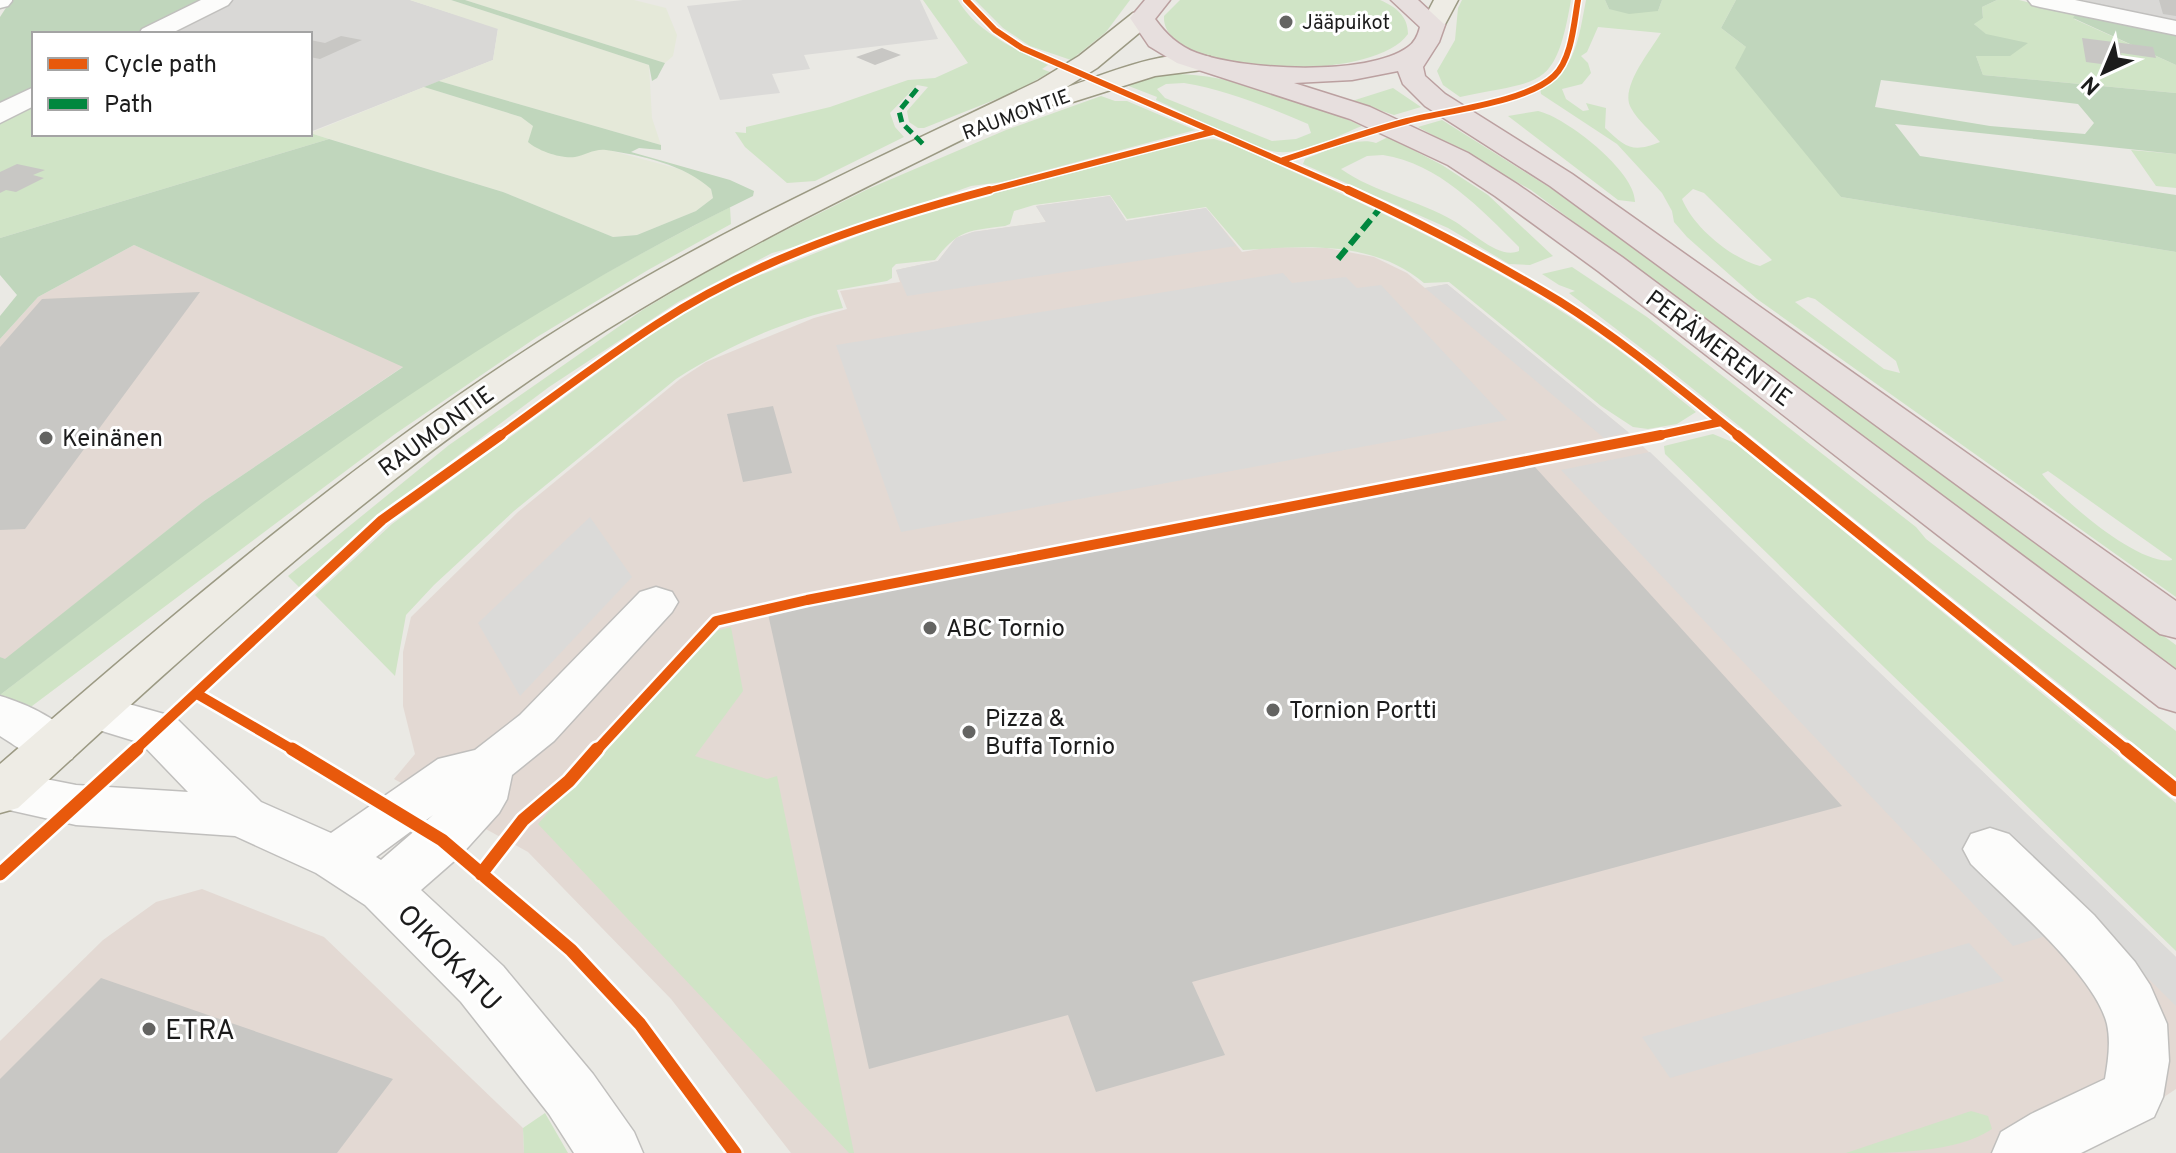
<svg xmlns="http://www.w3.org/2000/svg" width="2176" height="1153" font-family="Overpass,sans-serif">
<rect width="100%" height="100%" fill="#eae9e4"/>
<path fill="#d9d8d6" d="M230,0H410L498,28L493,60L310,132V34H161Z
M2082,0H2176V20L2156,17Z"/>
<path fill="#e3d9d3" d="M1110,196L1126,221L1206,208L1242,252L1271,247L1327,248L1374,257L1407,273L1425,288L1447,284L1628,432L2176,957V1089L2080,1153H791L671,999L528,852L394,779L415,754L403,706V652L411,617L518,512L680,379L706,362L814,318L847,309L840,291L900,282L896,270L938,261L956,238L973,232L1046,222L1036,206Z
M134,245L404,366L204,501L5,660L0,657V339L38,297Z
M202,889L324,937L523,1128L524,1153H0V1041L103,940L156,902Z"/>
<path fill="#e5e9d9" d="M410,0H451L649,65L652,118L661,145L439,81L493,60L498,29Z
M465,0H634L666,8L677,35L673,56L665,63Z
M424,87L521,117L533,126L531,138L605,149L679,169L701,179L711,189L713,198L696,211L637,235L613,237L503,192L310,133Z"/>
<path fill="#d0e4c6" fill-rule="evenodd" d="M923,0H958C976,32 1017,50 1048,65L1042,69L1050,72L1019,90L924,128H918L909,122L907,111L928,87L917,85L890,113L895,127L904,137L815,181L787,183L745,147L735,132L746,133V127L830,107L908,80L935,78L968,63Z
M975,0H1130L1106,32L1071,60L1030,46L1003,28Z
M1180,0H1380C1396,7 1408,16 1408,34C1373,85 1160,77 1164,16Z
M1462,0H1571C1555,92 1542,79 1460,97L1443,85L1437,71L1455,40L1458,8Z
M1586,0H1605L1609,9L1658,11L1662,0H1736L1721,28L1746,47L1841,197L2176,252V597L1757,299L1687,237L1674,222L1672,211L1662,193L1617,144L1541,94L1540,88C1576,72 1579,36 1586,0ZM1598,27L1661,33C1651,50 1619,88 1631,108C1638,121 1651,131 1660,142C1633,153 1626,148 1605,128L1606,108L1586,103L1589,110L1583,111L1566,99L1562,89L1582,84L1591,73L1588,63L1581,56L1587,52ZM1693,189L1704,193L1772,260L1760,266C1731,258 1694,228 1682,199ZM1808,297L1815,299L1896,361L1900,373L1884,369L1795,302ZM2048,471L2172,559V560C2140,567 2061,499 2042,474Z
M1997,0H2019L2076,14L2074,19L2176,65V93L1983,75L1976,56H2010L1973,23L1983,18L1982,7Z
M1158,74C1226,71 1301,99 1362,126C1337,136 1305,154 1278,152C1251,149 1183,112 1156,100L1157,97L1121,83ZM1184,83C1227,90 1268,107 1308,124L1311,133L1296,139L1272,141L1165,98L1157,89L1166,84Z
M1393,88L1421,107L1394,115L1352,101Z
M1101,96L1115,101H1127L1195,130L1002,182L971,186L816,241L772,253L678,302L549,387L464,451L376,520L300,588L288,576L449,445L644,309L732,257L868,189L1006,130Z
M34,104V134L310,133L329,139L0,238V124Z
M1538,111C1566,117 1636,172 1635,202L1618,200L1508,116Z
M1442,120L1552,189L2176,645V671L1531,190L1418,127Z
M1388,137L1442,165L1488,195L1553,256L1530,265L1509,264L1448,228L1303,164L1305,159C1324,152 1357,136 1376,143ZM1383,155C1438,163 1481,209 1519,247V251C1499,260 1471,231 1454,221C1419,200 1375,193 1341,169L1367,156Z
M1214,139L1234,145C1363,203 1494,262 1610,344C1640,365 1667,389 1696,412L1677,424L1648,429L1633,427L1601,406L1449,282L1424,283C1373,240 1304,246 1243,250L1206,207L1127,219L1110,195L1034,205L1014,211L1010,224L1005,226C968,231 959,229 935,260L896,264L892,268V278L887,281L837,290L843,308C785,320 725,347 676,379L514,511L434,585L406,615L395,676L315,595L392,524L663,325L728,288L868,232L932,210L1197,140Z
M2131,150L2176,154V188L2156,186Z
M730,207L731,224L648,270L537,337L395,434L0,730V695C122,601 243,507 370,419C485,340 606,270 730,207Z
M1572,267L1647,317L1916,527L1926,539L2176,731V778L1662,364L1569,293L1575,291L1559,285L1542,274Z
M1713,434L1737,444L2176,803V951L1665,454L1664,446Z
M731,627L743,691L695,756L767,779L777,776L854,1153H849L538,824L692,646L711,632Z
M1971,1111L1988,1116L1992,1129C1956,1153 1893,1153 1846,1153Z
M545,1113L568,1153H524L523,1128Z"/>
<path fill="#c0d6bc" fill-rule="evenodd" d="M11,0H206L136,34H34V88L0,108V17Z
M451,0H465L665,63L657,78L652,81L649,65Z
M1605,0H1662L1658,11L1629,14L1609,9Z
M1736,0H1997L1982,7L1983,18L1974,24L1986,34L2028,43L2010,56H1976L1983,75L2176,93V154L1895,124L1920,156L2176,195V252L1841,197L1735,68L1746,47L1721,28ZM1881,80L2078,104L2094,123L2085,134L1990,126L1875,107Z
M2076,14L2176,34V65L2073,18Z
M439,81L661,145V150L639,148L631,152L730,180L754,191L753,196C477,330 242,510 0,695V657L5,659L204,501L403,367L134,245L38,297L0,339V316L17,295L0,275V238L329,139L503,192L613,237L637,235L696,211L713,198L711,189C685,165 641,155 606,150C596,148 585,155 575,157C562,159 538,151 528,142L533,126L521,117L424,87Z"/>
<path fill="#dbdad8" d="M743,0H920L938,39L804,55L810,69L772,74L780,93L720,100L687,6Z
M1110,196L1126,221L1206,208L1236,246L907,296L896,270L938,261L956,238L973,232L1046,222L1036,206Z
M1283,273L1292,283L1346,277L1357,288L1381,285L1507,420L901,532L836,345Z
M1447,284L1628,432L1604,438L1425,288Z
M1650,452L2176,957V1006L2091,922L2013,946L1561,470Z
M590,517L632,577L520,696L478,623Z
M1969,943L2004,981L1670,1078L1642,1037Z"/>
<path fill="#c8c7c4" d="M2159,0H2176V16L2163,14Z
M341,36L362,40L320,59L310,57V40L325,43Z
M2082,38L2153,47L2156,58L2121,53L2124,67L2086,62Z
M882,48L901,55L875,65L856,57Z
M17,164L45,170L33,175L44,178L16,192L6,190L0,193V172Z
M200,292L25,529L0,530V347L42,299Z
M773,406L792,473L743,482L727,414Z
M1535,467L1842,806L1192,982L1225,1055L1096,1092L1068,1015L869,1069L768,614Z
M101,978L393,1079L337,1153H0V1079Z"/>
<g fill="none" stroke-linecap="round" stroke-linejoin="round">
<defs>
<path id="minor" d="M0,0H12V1L8,6L0,8Z
M201,0H232L228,5L170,34H139L142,29Z
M2028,0H2075L2176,21V35L2040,7L2032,5Z
M34,87V106L0,123V103Z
M656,587L672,592L678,602L672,612L554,741L512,775L507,799L499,813L461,855L421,890L503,966L593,1074L634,1132L643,1153H574L549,1114L461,1002L365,905L316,873L235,836L76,825L0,808V772L5,771L76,785L188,792L141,743L76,723L69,711L76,699L93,694L175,717L261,802L331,833L438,759L475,750L520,715L640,592ZM433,815L381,860L376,857Z
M0,696C27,704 65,721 79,746L72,759C41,768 26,752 0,736Z
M1990,828L2009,834L2094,915L2135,962L2150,985L2167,1024L2169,1061L2163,1097L2154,1117L2081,1153H1992L2001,1132L2031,1114L2105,1079C2108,1061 2111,1042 2107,1024C2095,975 2008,901 1971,864L1963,849L1971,834Z"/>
<path id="major" d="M1434,0H1458L1442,30H1424L1421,25Z
M1142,11L1151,13L1154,18L1151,23L1097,68L1065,88C1106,74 1167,47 1210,57L1214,63L1210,69L1155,76L1060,106L1050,104L1047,98C898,172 747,242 606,330C391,465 204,637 18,808L0,813V764C185,604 371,444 580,316C726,226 883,156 1038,81L1079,56L1133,13Z"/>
<path id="highway" d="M1145,0H1170L1155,19C1166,34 1178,46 1197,53C1242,70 1367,77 1408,47C1415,42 1418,35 1420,27L1391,0H1418L1445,25L1439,42L1423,67L1425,76L1445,94L1572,174L2176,601V638L2160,634L1550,186L1425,106L1403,84L1398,71L1352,80L1294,83L1370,107L1468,153L1517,184L1622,257L2176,670V712L2159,707L1598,271L1495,196L1448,165L1350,119L1177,63L1149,46L1130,18Z"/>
</defs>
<use href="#minor" stroke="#c0bfbd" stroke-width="3"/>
<use href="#major" stroke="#9c9a84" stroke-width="3"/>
<use href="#highway" stroke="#bba0a0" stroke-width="3"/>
<use href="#minor" fill="#fcfcfb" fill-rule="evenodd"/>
<use href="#major" fill="#eeece5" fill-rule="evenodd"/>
<use href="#highway" fill="#e7dfde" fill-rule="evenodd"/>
<path stroke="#00873e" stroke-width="5" stroke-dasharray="10 5" stroke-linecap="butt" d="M917,89L899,111L902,123L925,146"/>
<path stroke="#00873e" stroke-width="6" stroke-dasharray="13 6" stroke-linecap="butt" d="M1338,259L1382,206"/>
<defs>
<path id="cycleway-far3" d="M966,0L995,30L1022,48L1352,192
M1283,160C1324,147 1365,132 1407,121C1445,111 1527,102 1554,76C1572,59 1574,22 1578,0
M982,192L1212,132"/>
<path id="cycleway-far2" d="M1348,190C1420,223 1491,260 1559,301C1623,341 1681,390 1740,437
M498,437C551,399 603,359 657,324C756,259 876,220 989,190
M1651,437L1721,422"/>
<path id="cycleway-far1" d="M1737,435L2128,751
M197,694L295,751
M134,751L382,520L501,435
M596,751L716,621L807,600L1661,435"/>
<path id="cycleway" d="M292,749L442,840L571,950L640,1024L735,1153
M2126,749L2176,790
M0,874L137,749
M481,874L523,820L569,781L597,749"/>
</defs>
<use href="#cycleway-far3" stroke="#fff" stroke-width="9"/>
<use href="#cycleway-far2" stroke="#fff" stroke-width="12"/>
<use href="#cycleway-far1" stroke="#fff" stroke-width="15"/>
<use href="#cycleway" stroke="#fff" stroke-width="18"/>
<use href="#cycleway-far3" stroke="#e8590c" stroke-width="6"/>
<use href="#cycleway-far2" stroke="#e8590c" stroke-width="8"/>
<use href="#cycleway-far1" stroke="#e8590c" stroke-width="10"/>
<use href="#cycleway" stroke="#e8590c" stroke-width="13"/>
</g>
<g fill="#646462" stroke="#fff" stroke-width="3">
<circle cx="1286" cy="22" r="8"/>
<circle cx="46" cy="438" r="8"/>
<circle cx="930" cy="628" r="8"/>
<circle cx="1273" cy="710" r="8"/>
<circle cx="969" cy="732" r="8"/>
<circle cx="149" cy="1029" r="8"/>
</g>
<g text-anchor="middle" stroke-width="6" stroke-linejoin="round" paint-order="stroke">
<g font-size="20" fill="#1c1c1c" stroke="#fff" text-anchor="start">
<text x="1302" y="29">Jääpuikot</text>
</g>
<g font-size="20" fill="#1c1c1c" stroke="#fff">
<text transform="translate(1016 114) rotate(-20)" y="7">RAUMONTIE</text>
</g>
<g font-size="24" fill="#1c1c1c" stroke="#fff">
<text transform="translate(1719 348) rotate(37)" y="8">PERÄMERENTIE</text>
<text transform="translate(436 431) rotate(-36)" y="8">RAUMONTIE</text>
</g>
<g font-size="24" fill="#1c1c1c" stroke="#fff" text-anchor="start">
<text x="62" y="446">Keinänen</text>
<text x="946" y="636">ABC Tornio</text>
<text x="1289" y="718">Tornion Portti</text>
<text x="985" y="726">Pizza &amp;<tspan x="985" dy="28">Buffa Tornio</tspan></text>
</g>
<g font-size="28" fill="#1c1c1c" stroke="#fff">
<text transform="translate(450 957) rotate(46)" y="10">OIKOKATU</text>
</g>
<g font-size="28" fill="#1c1c1c" stroke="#fff" text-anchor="start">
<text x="165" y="1039">ETRA</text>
</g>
</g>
<rect x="32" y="32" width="280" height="104" fill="#ffffff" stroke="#a4a4a4" stroke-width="2"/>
<rect x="48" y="58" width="40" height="12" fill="#e8590c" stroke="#a4a4a4" stroke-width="2"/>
<text x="104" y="72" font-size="24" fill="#1c1c1c">Cycle path</text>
<rect x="48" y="98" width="40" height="12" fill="#00873e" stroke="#a4a4a4" stroke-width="2"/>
<text x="104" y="112" font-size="24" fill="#1c1c1c">Path</text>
<g transform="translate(2104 72) rotate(224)" stroke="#ffffff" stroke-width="6" paint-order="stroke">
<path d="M0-6L14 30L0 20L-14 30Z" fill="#1c1c1c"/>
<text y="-12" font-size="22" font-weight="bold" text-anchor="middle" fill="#1c1c1c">N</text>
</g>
</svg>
